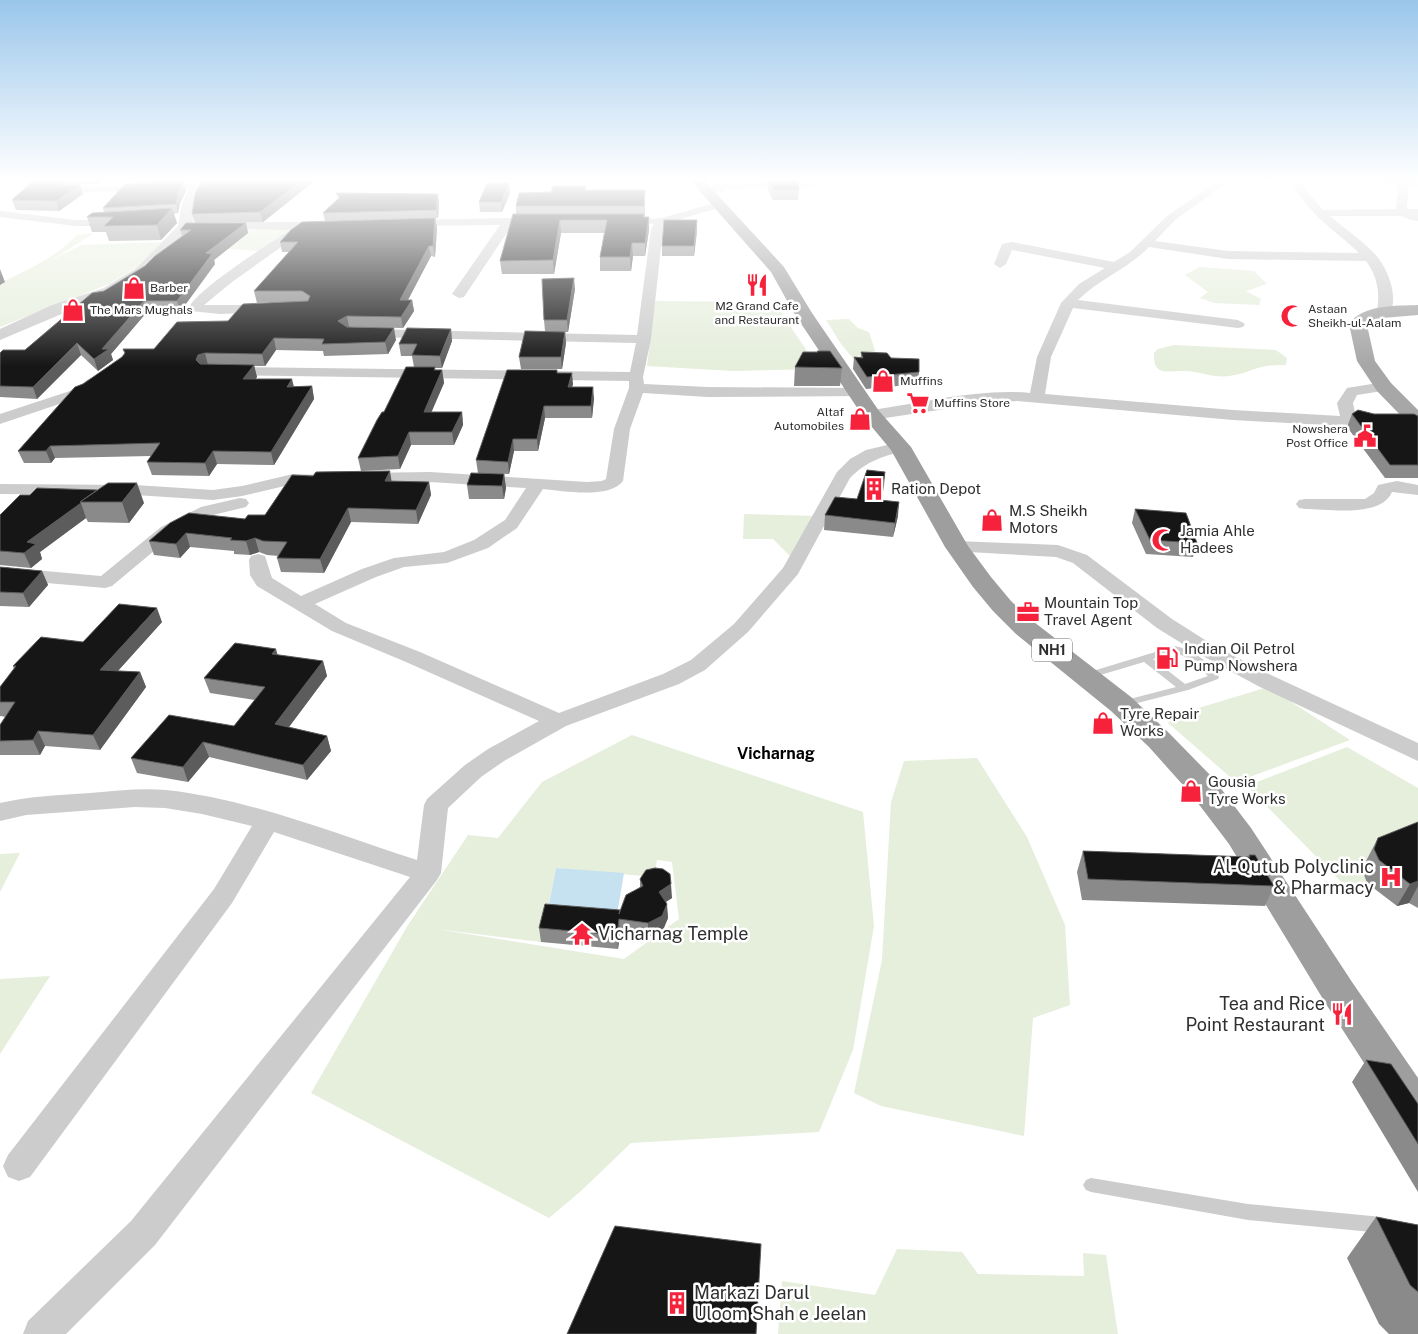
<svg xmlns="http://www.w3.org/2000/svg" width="1418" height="1334" font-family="'Public Sans',sans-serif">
<rect width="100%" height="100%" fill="#fff"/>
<path fill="#e6eedc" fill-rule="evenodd" d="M221,228H292L294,230L259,251L179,246Z
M94,233L52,260L81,245L162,242L135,268L109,284L0,327V283C22,273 62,254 76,235Z
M1200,267L1254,271L1267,284L1246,291L1261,299L1259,305L1214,303L1200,298L1208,292L1185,275Z
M655,301L774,302L819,369L733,371L647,366Z
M849,319L858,328L869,332L878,360L856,362L841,344L826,320Z
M1174,345L1276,350L1287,358L1286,365C1280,365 1273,365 1266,366C1254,368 1242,375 1229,376C1214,378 1201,372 1187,371C1169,370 1153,378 1154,353L1158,349Z
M744,514L816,516L792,558L773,539H743Z
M1268,687L1350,740L1236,782L1168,723L1172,716Z
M632,735L863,812L874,926L853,1050L819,1132L631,1143L581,1191L549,1218L311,1093L408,925L468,835L498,838L542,782ZM657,860L672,862L679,919L624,959L436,929L541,942L556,868L654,877Z
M1347,747L1418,788V840L1363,872L1367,883L1348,889L1247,786Z
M977,758L1027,837L1065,925L1070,1005L1033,1018L1024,1136L881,1106L854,1093L882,960L891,802L904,761Z
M20,853L0,892V854Z
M50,976L0,1054V979Z
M897,1249L962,1252L978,1274L1084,1276L1083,1253L1106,1255L1118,1334H778L782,1281L875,1295Z"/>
<path fill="#c6e1ef" d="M556,868L624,873L616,921L547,914Z"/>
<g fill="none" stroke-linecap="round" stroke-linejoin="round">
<path stroke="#d5d5d5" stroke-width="12" stroke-dasharray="12 6" stroke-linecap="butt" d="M712,187L727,186"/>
<path fill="#ccc" fill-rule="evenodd" d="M1175,646C1193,650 1207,660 1218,675L1219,677L1218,679L1188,690L1122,707L1117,704L1118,702L1176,687L1144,662L1087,679L1082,676L1083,674ZM1175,652L1193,661L1208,676L1185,684L1153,659Z
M1091,1178L1248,1204L1382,1217L1388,1220L1390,1225L1388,1230L1382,1233L1248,1220L1091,1192L1086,1190L1083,1185L1086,1180Z"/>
<path fill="#ccc" fill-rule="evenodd" d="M815,179H825L826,182L814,187L727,189L722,186L727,183L813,181Z
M1220,179H1232L1175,220L1155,241L1228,251L1359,253C1334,229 1304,212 1291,179H1301L1309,194L1323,210L1396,209L1398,185L1372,182L1367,179L1418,180V186L1409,185L1407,207V209H1418V221L1411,220L1401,216H1330C1345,229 1362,240 1375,254C1387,267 1400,297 1389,315H1379L1377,312C1380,292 1378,278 1366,261L1228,259L1149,247C1128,269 1100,278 1078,300L1238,320L1245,324L1243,327L1238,328L1073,308L1051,357L1045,394L1233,410L1340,416L1337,403L1347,388L1384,382L1389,384L1392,387L1389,390L1357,395L1353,403L1356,418L1349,424L1343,426L1233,420L1017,401L972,405L872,420L866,418L864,415L866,412L872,410C921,403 981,388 1030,393L1037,357L1061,303L1079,284L1105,268L1012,250L1006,264L1000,268L994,264L1002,244L1012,242L1114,262L1130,252L1167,216Z
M196,184L200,185L201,187L200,189L64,193L59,190L64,187Z
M718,202L722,203L724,205L722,207L667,223L663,229L651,339L643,377L644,384L708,387L857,388L862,390L865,393L862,396L708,397L643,393L630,429L623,481C610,499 563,491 543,489L517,528L488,548L447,563L404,567L376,577L315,604L346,623L420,652L559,713L663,674L691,660L734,624L783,568L837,472L850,459L866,450L900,442L906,444L908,447L906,450C882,457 868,460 850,478L798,574L748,632L705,670L679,684L566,726L504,761L481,777L448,808L441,873L437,880L155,1245L66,1334H23L28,1321L131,1221L410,877L274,832L232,903L30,1177L19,1181L8,1177L3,1166L8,1155L214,889L252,826L202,814L165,808L135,807L26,815L0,821V803C30,796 60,795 90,793C115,791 140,788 166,790C250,799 336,834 417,860L424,805L427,799L465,765L488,749L539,721L406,662L332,631L257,586L250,575L249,560L251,556L258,554L265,556L272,578L301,596L362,569L394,558L444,552L474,540L505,520L526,488L430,482L363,483L357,482L354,478L357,474L363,473L430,472L587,482L602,481L606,479L614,429L629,388V381L226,375L221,374L219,371L221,368L226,367L630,372L636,343L367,337L360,333L367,329L637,335L651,229L654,224L646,223L644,221L646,219L662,218Z
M0,211L76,220H117L123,223L117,226H76L0,217Z
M509,218H539L545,221L539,224L512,225L464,297L459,298L452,294L500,225L407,226L401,223L407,220Z
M217,222H324L330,226L324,230H305L232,282L204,305H267L274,309L272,312L220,314L191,311L189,308C194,291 272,242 290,230L213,228L211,226L213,224Z
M92,378L97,380L100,383L86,395L0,424V414L76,389L87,380Z
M293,474L323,475L326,479L323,483L293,484L242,496L213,500L135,495L0,494V484L135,485L213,490L242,486Z
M1397,481L1418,485V495L1392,492C1381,518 1329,509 1305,509L1299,508L1296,504L1299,500L1305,499H1365L1374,493L1378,485Z
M240,498L246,499L249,503L246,507L213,515L173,535L112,586L105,588L0,579V567L101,576L161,527L201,507Z
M957,541L1058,545L1087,555L1172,619L1213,645L1273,676L1418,743V761L1258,686L1199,654L1157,628L1073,563L1056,557L950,551L948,547L950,543Z"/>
<path fill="#ccc" fill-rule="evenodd" d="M194,179H207L196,203L192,227L147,275L116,294L64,313L0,340V329L52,305L104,288L135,269L178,226L182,203Z"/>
<path fill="#a7a7a7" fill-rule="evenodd" d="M1418,305V315L1382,318L1367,325L1375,361L1391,383L1418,410V428L1411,426L1377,391L1357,361L1349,324C1363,304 1396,306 1418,305Z"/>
<path fill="#9e9e9e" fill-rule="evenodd" d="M689,179H703L784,267L812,313L879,411L911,447L968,546L991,577L1011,601L1034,622L1131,697L1169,733L1213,778L1251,828L1352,982L1418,1078V1130L1404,1125L1326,1004L1229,844L1191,794L1149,747L1111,711L1016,634L993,611L973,587L945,547L891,450L862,415L794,313L771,272Z"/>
</g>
<path fill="#8a8a8a" d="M35,179H105L97,184L64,185H80L83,194L59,211L16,210L12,200Z
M136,179H193L190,182H183L186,191L180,203L178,213L174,214L177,223L161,240L109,241L106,232H92L87,217L104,212L103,208L137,183Z
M317,179L263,222L198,223H246L248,233L214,260L215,264L180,312H147L111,354L113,360L98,371L81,355L37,399L0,397V353L25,350L104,291L145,266L182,236L180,230L195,223L192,214Z
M762,179H795L799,190L798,200H773L768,190V180H763Z
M587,190L645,200V216H644V217H649V230L645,256H633L631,271H600V257L604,233H561L554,274H502L500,261L516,214V206L551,192Z
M336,193L438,194L439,203L438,218L325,221L323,213L338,199Z
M510,193L502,212H480L479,202Z
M435,218L437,228L435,257L431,256L408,300H412L414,311L403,328L349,327L396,340L388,354L324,356L323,351L276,350L265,366H254L257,377L255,379L294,387L312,386L314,399L274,465L217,464L209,476L152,475L147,462L151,456L55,458L51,463H24L18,451L154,349L228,321L271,302L257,303L254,291L289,252H282L280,242Z
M697,220V231L694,256H662V246Z
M575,289L568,332H565L566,343L562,369H521L519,357L545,331L544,320Z
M451,329L452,341L442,368H435L436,370H442L444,383L431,412H462L463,425L454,445H411L400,469L361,471L358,458L384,412L414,367L412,356H401L399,344Z
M817,351L842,368L840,386H794L795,367L817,352Z
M861,352L891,358L919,372L918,384L866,389L853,369L854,357H861Z
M557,373L573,384L572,387L594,398L592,418H545L538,451H514L509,474L478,473L476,460Z
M1352,414L1418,416V478H1385L1347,427Z
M885,472L881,500L898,516L893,537L824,530L825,515L857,499Z
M504,474L506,488L504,499H469L467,485Z
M392,481L429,482L431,495L418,524L351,522L324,573L281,572L277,558L279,556L267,555L259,552L250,555L234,554V551L190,547L180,558L154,555L149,541L245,519L265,515Z
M20,495L144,503L129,523L88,522L86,518L40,552L42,559L31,568L0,565V515Z
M1135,509L1197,543L1193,557L1146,554L1132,523Z
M0,567L42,571L48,585L29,607L0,606Z
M162,622L118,671L140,672L146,687L100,750L45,746L40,755H0V725L6,717L0,716V687L14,669L13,666L83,642Z
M278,655L323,661L327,676L289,727L327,736L331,751L307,780L209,757L188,782L137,773L131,758L234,726L255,700L210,693L204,678Z
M1418,822V908L1409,903L1397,906L1367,883L1363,872L1366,861L1378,838Z
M1083,851L1248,857L1249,855L1274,886L1265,906L1082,900L1077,872Z
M640,879L672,898L666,902L668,918L663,930L648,937L620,933L618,949L541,942L539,928L620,912L640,887Z
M1366,1060L1418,1104V1192L1352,1082Z
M1376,1217L1418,1225V1334H1389L1379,1324L1347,1258Z"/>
<path fill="#5c5c5c" d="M55,179H62L64,185L58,188L55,182Z
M95,179H105L97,184Z
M304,179H317L263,222L260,212Z
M183,182L186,191L180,203L178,213L176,204L178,193Z
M509,183L510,193L502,212L501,202Z
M80,185L83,194L59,211L56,201Z
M438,194L439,203L438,218L436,210Z
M172,208L177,223L161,240L157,225Z
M649,217V230L645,256V243Z
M435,218L437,228L435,257L433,246Z
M560,220L561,233L554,274L553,260Z
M697,220V231L694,256V246Z
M246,223L248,233L214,260L215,264L180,312L177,301L206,253Z
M632,243L633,256L631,271L630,257Z
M429,246L431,256L402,311L400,300Z
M0,269L5,282L0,285Z
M574,278L575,289L568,332L567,320Z
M412,300L414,311L403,328L401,317Z
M144,301L147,312L111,354L113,360L98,371L94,359L102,349Z
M347,316L349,327L340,332L338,321Z
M394,328L396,340L388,354L385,342Z
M451,329L452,341L442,368L440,356Z
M565,332L566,343L562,369L561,357Z
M274,338L276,350L265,366L262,354Z
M77,343L81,355L37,399L33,387Z
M205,353L208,365L201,367L196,360L198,355Z
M254,365L257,377L246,391L243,379Z
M442,370L444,383L426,425L424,412Z
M572,373L573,384L569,398L568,387Z
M292,379L295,391L287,387Z
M312,386L314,399L274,465L271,452Z
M593,387L594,398L592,418L591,406Z
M544,406L545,418L538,451L537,439Z
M462,412L463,425L454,445L452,432Z
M409,432L411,445L400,469L398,456Z
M513,439L514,451L509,474L508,462Z
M50,446L55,458L51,463L46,451Z
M213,451L217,464L209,476L205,463Z
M390,471L392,484L385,481Z
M885,472L884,486L879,515L880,500Z
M504,474L506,488L504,499L502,486Z
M429,482L431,495L418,524L416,510Z
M137,483L144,503L129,523L122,502Z
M899,502L898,516L893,537L895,523Z
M81,503L86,518L40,552L42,559L31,568L24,553L27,542Z
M348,508L351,522L324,573L320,559Z
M186,533L190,547L180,558L176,544Z
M255,538L259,552L250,555L246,541Z
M42,571L48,585L29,607L23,593Z
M157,608L162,622L106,684L100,670Z
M276,649L280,664L272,654Z
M323,661L327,676L280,739L275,724Z
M140,672L146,687L100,750L93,735Z
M38,731L45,746L40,755L33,740Z
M327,736L331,751L307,780L303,765Z
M203,742L209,757L188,782L183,767Z
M1418,881V886L1409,903L1397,906L1410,884Z
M671,884L672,898L659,906V892Z
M667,904L668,918L663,930L648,937V923Z
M619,919L620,933L618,949L617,935Z"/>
<path fill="#161616" stroke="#5c5c5c" d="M35,179H56L55,182L61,185H80L56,201L12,200Z
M203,179H304L260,212L192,214L195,194Z
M798,179L799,190H774L768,180Z
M183,182L178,193L176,204L103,208L125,184Z
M487,183H509L501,202H479Z
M553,186H586L585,190H645L644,206H516L519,193L551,192Z
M336,193L438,194L436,210L323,213L340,197Z
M172,208L157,225L104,226L113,217H87L92,213Z
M513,214H644V217H649L645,243H632L630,257H600L607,220H560L553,260L500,261Z
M435,218L433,246H429L400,300H412L401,317L347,316L338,321L347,327L394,328L385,342L322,344L324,339L274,338L262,354L205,353L198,355L196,360L200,364L254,365L243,379H292L287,387L312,386L271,452L213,451L205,463L147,462L160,443L50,446L46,451H18L75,387L83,384L122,357L125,353L123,349H154L177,322L228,321L243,304L308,301L310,296L302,291H254L298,242H280L291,230L302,222Z
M664,220H697L694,246H662Z
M186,223H246L206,253L212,254L177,301H144L102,349H109L94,359L77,343L33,387L0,386V353L3,350H25L92,293L104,291L145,266L155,256L191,230H180Z
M574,278L567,320H544L542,279Z
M407,328L451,329L440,356L412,355L417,344H399Z
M525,331L565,332L561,357H519Z
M817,351H830L842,368L795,367L803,352H818Z
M861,352L887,353L891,358L919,359V372L867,377L854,357L863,358Z
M406,367H435L434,370H442L424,412H462L452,432H409L398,456L358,458L377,420L382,412H384Z
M507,370H557V373H572L568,387H593L591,406H544L537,439H513L508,462L476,460Z
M1358,410L1374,414H1414L1418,416V465H1390L1352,414Z
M867,470L885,472L880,500L899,502L895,523L825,515L835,497L857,499Z
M390,471L385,481L429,482L416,510L348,508L320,559L277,558L287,542L263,541L255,538L246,541L230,540L232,538L186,533L176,544L149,541L170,523L189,513L245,519L248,515H265L292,475L313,476L316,472Z
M471,473L504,474L502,486L467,485Z
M108,483H137L122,502H80Z
M37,488L97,490L80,502L81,503L27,542L36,544L24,553L0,551V515L20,495H30Z
M1135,509L1186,513L1197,543L1150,540Z
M0,567L42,571L23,593L0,592Z
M119,604L157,608L100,670L140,672L93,735L38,731L33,740L0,741V725L15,702H0V687L16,666H13L41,637L83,642Z
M235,643L276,649L272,654L323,661L275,724L327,736L303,765L203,742L183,767L131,758L169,715L234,726L265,687L204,678Z
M1418,822V881L1410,884L1379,860L1374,849L1378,838Z
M1083,851L1250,857L1249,855H1255L1274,886L1088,879Z
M655,868L663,869L670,874L671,884L659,892L667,904L662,916L648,923L619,919L617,935L539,928L545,904L620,910L619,914L626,895L643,886L640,879L646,870Z
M1366,1060L1391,1064L1418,1104V1144Z
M1376,1217L1418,1225V1292L1410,1285Z
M615,1226L761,1244L756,1334H567Z"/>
<linearGradient id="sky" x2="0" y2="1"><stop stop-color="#9ac6eb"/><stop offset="0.49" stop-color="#fff"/><stop offset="1" stop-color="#fff" stop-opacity="0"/></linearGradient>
<rect width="1418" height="366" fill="url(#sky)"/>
<defs>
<symbol id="restaurant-bare" viewBox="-9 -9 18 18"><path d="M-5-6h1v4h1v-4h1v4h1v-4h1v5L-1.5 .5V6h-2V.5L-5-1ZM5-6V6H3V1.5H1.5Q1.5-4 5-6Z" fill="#f6213b" stroke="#fff" stroke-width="2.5" paint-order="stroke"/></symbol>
<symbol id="shop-bare" viewBox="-9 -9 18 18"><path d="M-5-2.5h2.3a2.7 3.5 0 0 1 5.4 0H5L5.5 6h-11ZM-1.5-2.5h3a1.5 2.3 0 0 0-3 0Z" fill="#f6213b" stroke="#fff" stroke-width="2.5" paint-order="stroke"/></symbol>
<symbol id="mosque-bare" viewBox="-9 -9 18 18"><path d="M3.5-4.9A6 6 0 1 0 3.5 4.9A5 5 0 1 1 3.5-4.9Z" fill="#f6213b" stroke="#fff" stroke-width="2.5" paint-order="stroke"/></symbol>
<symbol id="supermarket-bare" viewBox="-9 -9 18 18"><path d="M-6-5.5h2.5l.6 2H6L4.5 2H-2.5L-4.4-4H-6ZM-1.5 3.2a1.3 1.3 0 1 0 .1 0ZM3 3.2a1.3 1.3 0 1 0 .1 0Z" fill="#f6213b" stroke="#fff" stroke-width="2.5" paint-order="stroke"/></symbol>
<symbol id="civic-bare" viewBox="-9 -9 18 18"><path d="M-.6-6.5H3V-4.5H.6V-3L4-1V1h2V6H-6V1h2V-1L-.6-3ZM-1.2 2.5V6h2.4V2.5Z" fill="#f6213b" stroke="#fff" stroke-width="2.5" paint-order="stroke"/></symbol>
<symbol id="building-bare" viewBox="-9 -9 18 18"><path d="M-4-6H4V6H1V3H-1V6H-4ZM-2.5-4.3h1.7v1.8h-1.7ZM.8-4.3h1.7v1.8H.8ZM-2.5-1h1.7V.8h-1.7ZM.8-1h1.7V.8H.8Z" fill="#f6213b" stroke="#fff" stroke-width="2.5" paint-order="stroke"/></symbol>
<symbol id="office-bare" viewBox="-9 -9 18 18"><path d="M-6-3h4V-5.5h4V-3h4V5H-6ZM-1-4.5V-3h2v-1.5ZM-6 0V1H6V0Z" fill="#f6213b" stroke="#fff" stroke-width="2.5" paint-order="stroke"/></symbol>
<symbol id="fuel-bare" viewBox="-9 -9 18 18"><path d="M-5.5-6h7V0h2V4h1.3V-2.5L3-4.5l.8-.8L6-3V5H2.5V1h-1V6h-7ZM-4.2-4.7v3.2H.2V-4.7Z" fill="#f6213b" stroke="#fff" stroke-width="2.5" paint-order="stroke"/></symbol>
<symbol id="hospital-bare" viewBox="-9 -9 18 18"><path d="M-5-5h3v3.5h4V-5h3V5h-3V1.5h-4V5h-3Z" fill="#f6213b" stroke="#fff" stroke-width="2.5" paint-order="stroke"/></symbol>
<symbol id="temple-bare" viewBox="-9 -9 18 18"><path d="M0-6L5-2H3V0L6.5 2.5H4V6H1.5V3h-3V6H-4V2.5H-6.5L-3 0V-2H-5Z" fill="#f6213b" stroke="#fff" stroke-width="2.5" paint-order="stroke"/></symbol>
</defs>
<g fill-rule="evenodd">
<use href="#restaurant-bare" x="741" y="269" width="32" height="32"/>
<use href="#shop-bare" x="118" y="272" width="32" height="32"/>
<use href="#shop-bare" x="57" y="294" width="32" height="32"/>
<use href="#mosque-bare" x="1276" y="300" width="32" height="32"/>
<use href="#shop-bare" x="867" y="365" width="32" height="32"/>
<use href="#supermarket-bare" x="902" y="387" width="32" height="32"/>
<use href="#shop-bare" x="844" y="403" width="32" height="32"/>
<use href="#civic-bare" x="1349" y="420" width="32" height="32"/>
<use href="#building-bare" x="858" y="473" width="32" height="32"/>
<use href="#shop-bare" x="976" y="504" width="32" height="32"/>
<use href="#mosque-bare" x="1147" y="524" width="32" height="32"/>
<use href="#office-bare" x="1012" y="596" width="32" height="32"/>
<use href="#fuel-bare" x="1151" y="642" width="32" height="32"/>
<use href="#shop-bare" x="1087" y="707" width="32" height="32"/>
<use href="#shop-bare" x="1175" y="775" width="32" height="32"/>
<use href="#hospital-bare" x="1375" y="861" width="32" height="32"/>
<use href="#temple-bare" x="566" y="918" width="32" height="32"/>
<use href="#restaurant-bare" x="1326" y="998" width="32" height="32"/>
<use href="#building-bare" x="661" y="1287" width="32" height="32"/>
</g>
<g text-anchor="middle" stroke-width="5" stroke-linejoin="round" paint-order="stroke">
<g font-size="12" fill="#2f2f2f" stroke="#fff" text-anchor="start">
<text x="150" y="292">Barber</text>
<text x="757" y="310" text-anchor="middle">M2 Grand Cafe<tspan x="757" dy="14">and Restaurant</tspan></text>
<text x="1308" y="313">Astaan<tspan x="1308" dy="14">Sheikh-ul-Aalam</tspan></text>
<text x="90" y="314">The Mars Mughals</text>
<text x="900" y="385">Muffins</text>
<text x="934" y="407">Muffins Store</text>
<text x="844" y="416" text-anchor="end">Altaf<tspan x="844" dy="14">Automobiles</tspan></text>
<text x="1348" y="433" text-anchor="end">Nowshera<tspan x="1348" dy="14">Post Office</tspan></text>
</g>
<rect fill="#fff" stroke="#6d6d6d" stroke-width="1" x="1032" y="638.5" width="40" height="23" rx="4"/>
<g font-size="14" font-weight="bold" fill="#2f2f2f">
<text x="1052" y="655">NH1</text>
</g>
<g font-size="15" fill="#2f2f2f" stroke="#fff" text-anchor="start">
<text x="891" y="494">Ration Depot</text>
<text x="1009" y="516">M.S Sheikh<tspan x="1009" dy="17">Motors</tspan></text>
<text x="1180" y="536">Jamia Ahle<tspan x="1180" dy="17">Hadees</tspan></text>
<text x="1044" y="608">Mountain Top<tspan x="1044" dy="17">Travel Agent</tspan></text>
<text x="1184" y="654">Indian Oil Petrol<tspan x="1184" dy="17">Pump Nowshera</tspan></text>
<text x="1120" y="719">Tyre Repair<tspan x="1120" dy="17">Works</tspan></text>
<text x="1208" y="787">Gousia<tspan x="1208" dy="17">Tyre Works</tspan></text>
</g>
<g font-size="16" font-weight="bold" fill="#000" stroke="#fff">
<text x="776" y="759">Vicharnag</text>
</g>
<g font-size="18" fill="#2f2f2f" stroke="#fff" text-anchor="end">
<text x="1374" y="873">Al-Qutub Polyclinic<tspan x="1374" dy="21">&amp; Pharmacy</tspan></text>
<text x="598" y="940" text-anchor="start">Vicharnag Temple</text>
<text x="1325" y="1010">Tea and Rice<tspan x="1325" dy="21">Point Restaurant</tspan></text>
<text x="694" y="1299" text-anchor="start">Markazi Darul<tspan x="694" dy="21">Uloom Shah e Jeelan</tspan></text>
</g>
</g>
</svg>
